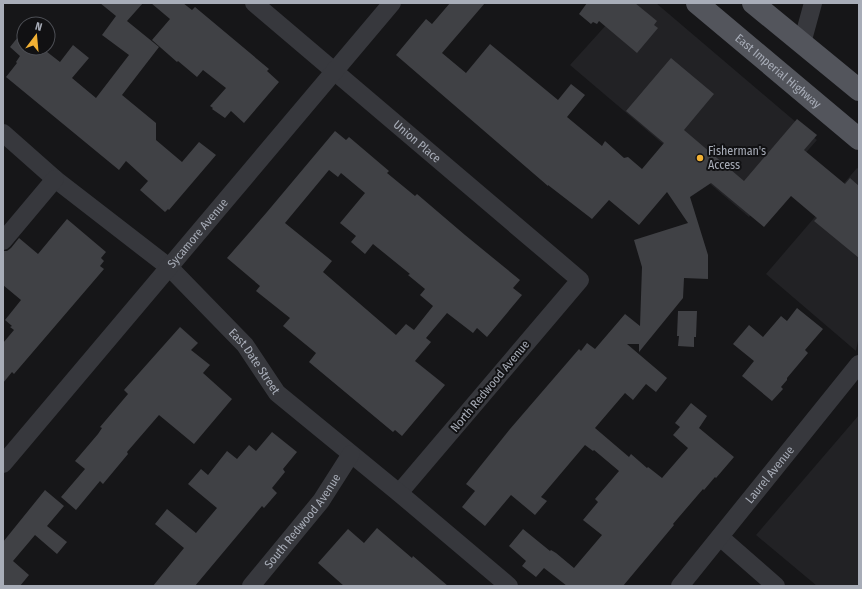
<svg xmlns="http://www.w3.org/2000/svg" width="862" height="589" font-family="'Fira Sans Condensed',sans-serif">
<rect width="100%" height="100%" fill="#161618"/>
<path fill="#222225" d="M626,3H656L817,140L749,217L570,65Z
M857,168L859,169V336L856,351L766,274Z
M859,415V586H817L756,535Z"/>
<path fill="#404145" fill-rule="evenodd" d="M100,3H143L127,21L159,47L122,95L156,123V140L182,162L199,142L216,155L169,210L168,209L165,212L140,190L148,181L126,161L119,170L6,77L17,63L16,62L20,56L10,47L22,32L24,33V48H42L60,62L73,45L89,58L72,78L96,98L129,55L102,35L116,16Z
M151,3H183L192,10L195,7L269,69L267,71L279,82L244,123L231,111L225,118L212,109L213,108L210,106L226,88L203,70L197,77L178,61L177,62L152,40L170,19Z
M450,3H485L442,53L466,73L490,44L558,100L571,84L585,95L567,117L602,146L605,141L624,158L628,157L642,169L664,143L626,111L671,58L714,94L684,130L744,181L797,119L817,135L804,150L845,184L850,178L859,186V258L814,221L817,218L791,196L764,227L711,183L690,197L708,255V279L684,278L683,298L639,352V344H627L667,378L656,392L646,384L633,400L625,393L595,428L629,457L631,454L647,468L648,467L662,478L688,448L673,435L680,427L675,423L691,403L707,416L699,428L734,457L716,478L715,477L704,490L703,489L673,524L674,525L623,586H567L544,568L536,577L522,566L526,561L509,546L523,529L550,551L551,550L556,553L574,568L602,535L583,520L598,502L595,499L619,471L594,450L593,451L585,445L541,497L547,501L535,515L511,495L485,526L462,507L475,491L466,484L510,429L579,349L581,351L587,343L595,349L625,314L640,326L642,267L634,240L688,223L667,192L639,225L609,200L592,219L548,185V186L396,55L426,19L432,24Z
M587,3H635L657,21L654,25L658,28L637,53L599,21L597,24L593,22L591,24L579,14Z
M335,131L346,140L349,137L389,171L387,173L415,196L417,194L465,235L520,280L513,288L522,295L487,337L477,328L473,333L447,313L426,338L431,342L415,361L445,385L402,436L395,430L393,432L309,362L316,353L283,326L290,318L256,291L260,286L227,258L267,212ZM329,170L338,177L341,173L365,193L340,223L356,236L351,242L365,254L373,244L410,274L408,275L425,289L420,295L433,306L414,330L406,324L396,335L323,272L332,261L285,223Z
M67,219L106,252L101,258L104,261L100,266L104,269L14,374L12,372L3,383V343L14,330L10,327L12,326L5,320L21,300L3,285V251H7L11,248L19,238L38,254Z
M797,308L823,329L805,350L808,353L787,378V380L781,387L783,389L772,401L742,376L754,361L733,344L749,325L763,337L781,316L787,321Z
M678,311H697L696,337H694V347L678,346L679,336H677Z
M180,327L198,343L191,350L210,365L203,373L232,399L194,444L159,415L127,452L128,454L103,484L100,481L76,510L61,497L85,469L75,461L98,434L102,428L100,427L128,394L124,390Z
M272,432L297,452L283,469L285,472L272,488L277,493L264,508L262,506L195,586H153L184,548L155,524L167,509L196,533L217,508L188,484L201,469L208,475L227,451L237,459L249,445L256,451Z
M45,490L64,506L47,526L67,542L57,554L35,535L13,561L29,575L20,586H3V542Z
M377,528L412,558L413,556L448,586H344L318,563L348,529L364,543Z"/>
<g fill="none" stroke-linecap="round" stroke-linejoin="round">
<g stroke="#37383d" stroke-width="18">
<path id="s1" d="M254,3L580,280L399,493"/>
<path d="M802,43L813,3"/>
<path id="s2" d="M3,133L55,179L170,268L245,345L277,393L399,493L509,586"/>
<path d="M3,241L55,179"/>
<path id="s3" d="M3,464L392,3"/>
<path d="M720,537L776,586"/>
<path id="s4" d="M251,586L321,501L351,454"/>
<path id="s5" d="M680,586L859,364"/>
</g>
<g stroke="#53555c" stroke-width="22">
<path id="s6" d="M697,3L859,139"/>
<path d="M753,3L859,90"/>
</g>
</g>
<circle fill="#f2b134" stroke="#111113" stroke-width="1.5" cx="700" cy="158" r="4"/>
<g text-anchor="middle" stroke-width="4" stroke-linejoin="round" paint-order="stroke">
<g font-size="12" fill="#a8adb8" stroke="#111113">
<text dy="4" stroke="none"><textPath href="#s6" startOffset="106">East Imperial Highway</textPath></text>
<text dy="4" stroke="none"><textPath href="#s1" startOffset="214">Union Place</textPath></text>
<text dy="4" stroke="none"><textPath href="#s3" startOffset="302">Sycamore Avenue</textPath></text>
<text dy="4" stroke="none"><textPath href="#s2" startOffset="341">East Date Street</textPath></text>
<text transform="translate(490 386) rotate(-50)" y="4">North Redwood Avenue</text>
<text dy="4" stroke="none"><textPath href="#s5" startOffset="143">Laurel Avenue</textPath></text>
<text dy="4" stroke="none"><textPath href="#s4" startOffset="83">South Redwood Avenue</textPath></text>
</g>
<g font-size="12" fill="#a8adb8" stroke="#111113" text-anchor="start">
<text x="708" y="155">Fisherman's<tspan x="708" dy="14">Access</tspan></text>
</g>
</g>
<rect width="862" height="589" fill="none" stroke="#a8adb8" stroke-width="8"/>
<g transform="translate(36 36) rotate(16)"><circle r="19" fill="#111113" stroke="#4d4f55"/>
<path d="M0-3L7 15L0 10L-7 15Z" fill="#f2b134"/>
<text y="-6" font-size="11" font-weight="bold" text-anchor="middle" fill="#a8adb8">N</text>
</g>
</svg>
